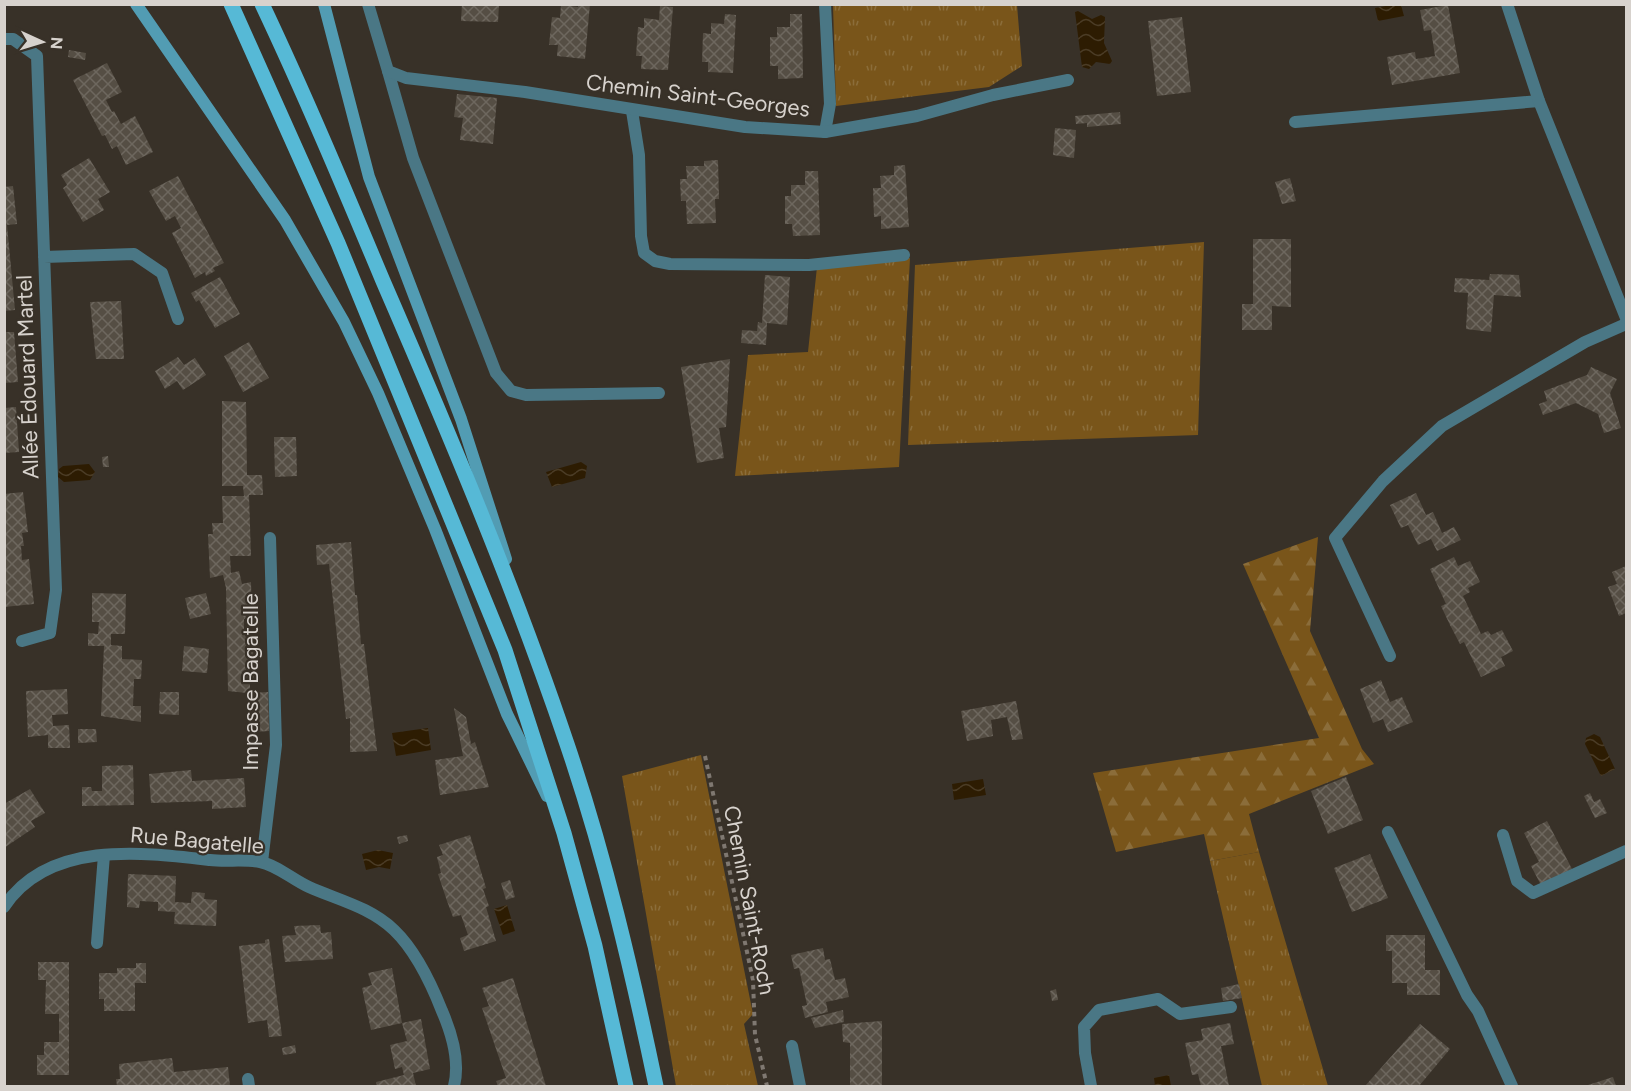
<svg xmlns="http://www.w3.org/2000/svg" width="1631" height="1091" font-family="Figtree,sans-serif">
<defs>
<pattern id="grass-tufts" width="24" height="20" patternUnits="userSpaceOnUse" patternTransform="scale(1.5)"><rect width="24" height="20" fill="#79551a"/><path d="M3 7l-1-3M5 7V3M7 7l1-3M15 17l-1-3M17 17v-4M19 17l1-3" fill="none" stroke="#8b6d3a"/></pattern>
<pattern id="forest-firs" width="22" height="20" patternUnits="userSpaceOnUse" patternTransform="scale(1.5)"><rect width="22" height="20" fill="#79551a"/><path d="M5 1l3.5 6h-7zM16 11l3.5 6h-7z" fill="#8b6d3a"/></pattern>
<pattern id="water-waves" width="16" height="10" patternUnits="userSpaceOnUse" patternTransform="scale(1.5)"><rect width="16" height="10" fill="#2d1c02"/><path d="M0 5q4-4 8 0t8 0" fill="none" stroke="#4b3c26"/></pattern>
<pattern id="building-cross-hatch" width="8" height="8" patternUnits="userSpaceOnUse" patternTransform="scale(1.5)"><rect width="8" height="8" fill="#554e44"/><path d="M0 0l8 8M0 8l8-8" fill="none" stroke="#6d675e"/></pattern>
</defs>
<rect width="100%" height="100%" fill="#383128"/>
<path fill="url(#grass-tufts)" d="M833,5H1017L1022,66L989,87L836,106Z
M1204,242L1198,435L908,445L915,265Z
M910,258L899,467L735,476L748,355L808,352L817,267Z
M701,755L753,1014L744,1024L758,1086H676L622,776Z
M1259,852L1328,1086H1262L1210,861Z"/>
<path fill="url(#forest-firs)" d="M1318,537L1310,631L1362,749L1374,764L1249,814L1259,852L1210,861L1204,834L1116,852L1093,773L1319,738L1243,564Z"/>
<path fill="url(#water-waves)" d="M1391,5H1401L1404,16L1378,21L1375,8Z
M1078,11L1092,19L1101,15L1105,17L1104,43L1112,61L1110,64L1096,62L1089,69L1082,67L1075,12Z
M581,462L587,466L585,478L552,487L546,472Z
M89,464L95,472L90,480L64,482L58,477L59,469L63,466Z
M428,728L431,750L396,756L392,733Z
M1594,734L1600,737L1615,769L1601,776L1585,744L1586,738Z
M983,779L986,795L954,800L952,784Z
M378,850L393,853L390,869L379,867L366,870L362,854Z
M507,905L515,931L503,935L494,909Z
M1169,1075L1171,1086H1155L1154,1078Z"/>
<path fill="url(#building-cross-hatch)" d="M462,4H499L498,22L461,21Z
M578,4H590L585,59L557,56L558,45H549L552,17L560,18L561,5L578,7Z
M1448,5L1460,73L1392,85L1387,57L1415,52L1416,59L1435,56L1431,30L1424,31L1420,10Z
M660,6L673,7L668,70L641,69L642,56H636L638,27L644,28V18L659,20Z
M725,14L736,15L733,73L708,72V62H702L703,33L711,34V23L724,24Z
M790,14H802L803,78L778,79V66H770V37H777V27H790Z
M1182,17L1191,92L1157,96L1148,21Z
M69,50L86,53L85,60L68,57Z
M107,63L122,92L106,100L112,112L114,111L121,124L135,116L153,152L126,165L117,146L112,149L105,135L102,136L73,80Z
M457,94L497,98L493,144L460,140L463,118L454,117Z
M1120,112L1121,124L1087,127V123L1076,124L1075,116Z
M1055,128L1076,130L1074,158L1053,155Z
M89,158L110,192L98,199L104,210L83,222L63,188L67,185L61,175Z
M718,160L719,199H715L716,223L687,224L686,201H681L680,179H687L686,166H704V161Z
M905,165L909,227L881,229V216L874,217L873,188H881L880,176L894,175V166Z
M805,171H818L820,235L793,236L792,224H785V196H791V185H805Z
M178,176L224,263L213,268L215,271L206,276L205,272L195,278L172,233L181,228L175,216L166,221L149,191Z
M1290,178L1296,201L1282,204L1275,182Z
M13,186L17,224L7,225L15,310L4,311V187Z
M1253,239H1291V307L1272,306V330H1242V304H1253Z
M1490,274L1519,275L1521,297L1494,295L1491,332L1466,329L1468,293L1454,292L1455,278L1489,280Z
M765,275L790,277L787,325L767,323L766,345L741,343L742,330L757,331L758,322L762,323Z
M220,277L240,314L215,328L199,300L196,302L191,293Z
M121,301L124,359H96L90,302Z
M4,332H14L18,382L4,383Z
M249,342L269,378L243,392L224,356Z
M178,357L184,365L195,358L206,375L183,390L177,381L165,389L155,371Z
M730,359L726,427L719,428L724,458L697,463L681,367Z
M1591,367L1617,379L1610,393L1621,428L1604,433L1598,414L1576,403L1543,415L1539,404L1547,401L1544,391L1587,375Z
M222,401L246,402L247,475H262L263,495H249L251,556H230L231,573L239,571L242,584L251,582L252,619H244V632H251V646H253L254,679H250V693L268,692L269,731L253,732V713H248L247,693L228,691L226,588L223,575L210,578L208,534H213L212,523H223L222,496H244L243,486H222Z
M16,407L19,452L4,453V408Z
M274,437H296L297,476L275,477Z
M108,456L109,467H103L102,457Z
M23,492L28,532L22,533L24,546H21L22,560L29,559L34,604L4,607V494Z
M1416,493L1426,515L1433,512L1442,533L1454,527L1461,540L1437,551L1431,539L1418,545L1408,525L1401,528L1390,505Z
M351,542L355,595H357L361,644H364L377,751L350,752V718L346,719L329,564L317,565L316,545Z
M1454,557L1458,566L1470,561L1480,582L1468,588L1470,592L1463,596L1481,634L1488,631L1491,635L1502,630L1513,651L1501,657L1505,666L1481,677L1464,642L1460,644L1450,625L1441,606L1446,604L1430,569Z
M1626,566V613L1619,616L1608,587L1617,584L1612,572Z
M92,593L126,594L125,634H111V645L122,646V659L142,660L141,679H134L133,706H141V722L101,716L104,646H88V633L98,634L99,622H92Z
M206,593L211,614L190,619L185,598Z
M184,646L209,649L207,673L182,671Z
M1381,680L1390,702L1402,697L1413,722L1388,732L1383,719L1373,723L1360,689Z
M67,689L68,714L52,715L53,726L69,725L70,748H48V735L28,737L26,691Z
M160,692H179V715L159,714Z
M1016,701L1023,739L1012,740L1007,717L991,720L993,736L967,741L961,711Z
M454,708L466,717L471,744L475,742L489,787L440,795L435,760L463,756Z
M78,729H96L97,742L78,743Z
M133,765L134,805L82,806V787H91L92,791H102V766Z
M191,770L192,781L244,778L246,807L212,809V801L151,803L149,774Z
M1346,777L1363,820L1328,834L1311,791Z
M30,789L45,813L31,821L35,827L4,848V804Z
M1590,793L1594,802L1600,799L1607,813L1595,818L1584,796Z
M1547,821L1572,869L1541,885L1531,866L1539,862L1524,833Z
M407,835L408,841L399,844L397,837Z
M470,835L486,888L483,889L489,906L486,907L496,941L464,951L460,938L468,935L461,915L453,917L447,901L438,874L441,873L437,857L443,855L439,845Z
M1370,854L1388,898L1352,912L1334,868Z
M128,874L176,876L175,902L191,903L192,892L205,893L204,899L217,900L216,926L174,924L175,912L158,911V902L140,901L139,908L127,907Z
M510,880L515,897L506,900L501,883Z
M320,925L321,933L331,932L333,959L285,962L282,936L296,935L294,926Z
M1386,935H1425V970H1440V995H1407V983H1392V951H1386Z
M269,939L282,1036L269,1037L267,1020L248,1023L239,946L265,943V940Z
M823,948L825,960L830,959L835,980L845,978L849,997L826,1002L828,1012L805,1018L802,1006L807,1005L799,968L794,969L791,955Z
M38,962H69V1075H37V1055H44V1042H59V1014H45L46,980H38Z
M136,963H146V983H135V1011H104V999H99V973H117V968H136Z
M392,968L402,1023L371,1030L362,988L372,985L368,973Z
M513,978L546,1086H498L496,1081L506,1078L482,1008L489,1006L482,988Z
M1239,984L1242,998L1223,1001L1221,988Z
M1056,989L1058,1000L1052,1001L1050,991Z
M843,1010L844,1022L815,1028L811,1018Z
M421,1019L430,1069L413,1073L416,1086H377L376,1082L404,1075L402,1067L395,1069L390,1045L407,1041L402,1023Z
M882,1021V1086H850V1043L843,1042L842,1024Z
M1230,1023L1234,1044L1221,1046L1229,1086H1201L1198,1074L1192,1075L1185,1043L1203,1040L1201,1029Z
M1420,1024L1450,1049L1419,1086H1365Z
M295,1045L296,1053L283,1055L282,1048Z
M172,1058L174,1072L228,1067L230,1086H117L116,1079H120L119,1064Z
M1613,1077L1616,1086H1585Z"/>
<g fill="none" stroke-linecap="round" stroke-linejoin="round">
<path stroke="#7f7871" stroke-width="4" stroke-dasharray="4.5 4.5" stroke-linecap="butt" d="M705,756L753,980L755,1035L767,1086"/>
<path stroke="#4a7785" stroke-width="12" d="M825,4L830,104L825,132
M388,71L413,158L496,373L511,391L526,395L659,393
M632,111L639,155L641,236L644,253L655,261L670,264L809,265L904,255
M1295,122L1539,101
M1390,656L1335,538L1383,481L1442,426L1585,342L1626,324
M1388,832L1467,995L1478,1011L1512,1086
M1503,835L1517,881L1533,893L1626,851
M262,862L276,745L270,538
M97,943L104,855
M792,1046L800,1086
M248,1079L249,1086
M1091,1086L1085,1053L1084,1027L1099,1010L1158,999L1180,1014L1231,1007"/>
<path stroke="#4a7785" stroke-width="12" d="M368,4L388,71L406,78L525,92L745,127L825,132L917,116L993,95L1068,80
M1507,4L1539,101L1626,318
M4,39H13L37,56L56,590L50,633L22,641
M44,257L134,254L162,273L178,319
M4,907C48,840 142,852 210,860C226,862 244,859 260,862C277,865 293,880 309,887C338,900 370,907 394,930C416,951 431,983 442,1011C452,1034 460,1062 454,1086"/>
<path stroke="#529cb3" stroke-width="12" d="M136,4L285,220L344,322L378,393L435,529L507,714L547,796
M324,4L369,177L461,419L506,559"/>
<path stroke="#56b9d6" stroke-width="15" d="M231,4L338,243L505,650L564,833L595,946L626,1086
M262,4C305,95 344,188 383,281C449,433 514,587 567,744C605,856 632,971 656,1086"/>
</g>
<g text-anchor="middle" stroke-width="4.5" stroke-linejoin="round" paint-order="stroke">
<g font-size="22" fill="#d7d2cd" stroke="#383128">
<text transform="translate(698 95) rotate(7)" y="8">Chemin Saint-Georges</text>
<text transform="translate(27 377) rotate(-92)" y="8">Allée Édouard Martel</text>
<text transform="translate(250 682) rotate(-90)" y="8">Impasse Bagatelle</text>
<text transform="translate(197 840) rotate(5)" y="8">Rue Bagatelle</text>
<text transform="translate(750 900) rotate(79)" y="8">Chemin Saint-Roch</text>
</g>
</g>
<rect width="1631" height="1091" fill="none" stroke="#d7d2cd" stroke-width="12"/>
<g transform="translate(42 42) rotate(94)" stroke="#383128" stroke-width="4.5" paint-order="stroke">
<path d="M0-4.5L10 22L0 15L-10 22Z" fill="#d7d2cd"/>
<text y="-9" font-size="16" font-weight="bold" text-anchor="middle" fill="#d7d2cd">N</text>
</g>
</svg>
